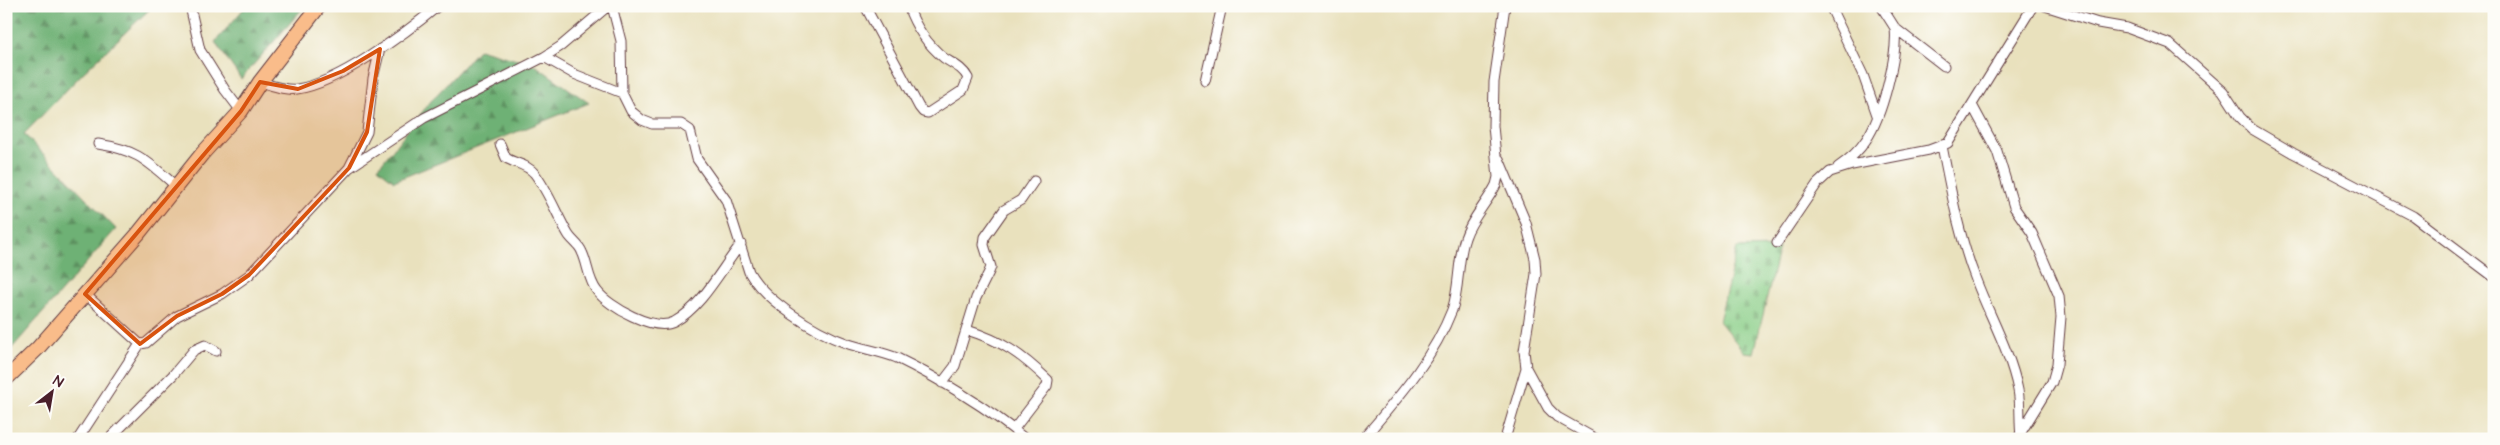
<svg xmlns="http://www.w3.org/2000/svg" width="2500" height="445" font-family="'Architects Daughter',sans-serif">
<defs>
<pattern id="forest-firs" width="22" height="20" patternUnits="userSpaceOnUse" patternTransform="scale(1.25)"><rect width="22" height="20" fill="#6eb174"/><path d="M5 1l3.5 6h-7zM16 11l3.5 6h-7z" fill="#5c8f5f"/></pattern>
<pattern id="cemetery-stones" width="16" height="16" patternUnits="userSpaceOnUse" patternTransform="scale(1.25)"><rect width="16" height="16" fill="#89ce87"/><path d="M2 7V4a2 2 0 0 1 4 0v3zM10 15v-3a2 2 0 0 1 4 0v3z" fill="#78b075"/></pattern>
</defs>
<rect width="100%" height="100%" fill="#fdfcf7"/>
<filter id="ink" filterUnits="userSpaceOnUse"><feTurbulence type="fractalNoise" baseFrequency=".02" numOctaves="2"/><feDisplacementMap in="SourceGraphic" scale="10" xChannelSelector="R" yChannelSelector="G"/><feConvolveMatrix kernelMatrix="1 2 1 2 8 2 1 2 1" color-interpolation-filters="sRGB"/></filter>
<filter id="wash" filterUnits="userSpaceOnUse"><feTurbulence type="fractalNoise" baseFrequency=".0096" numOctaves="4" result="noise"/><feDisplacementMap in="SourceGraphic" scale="20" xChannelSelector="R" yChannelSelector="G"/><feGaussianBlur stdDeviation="1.12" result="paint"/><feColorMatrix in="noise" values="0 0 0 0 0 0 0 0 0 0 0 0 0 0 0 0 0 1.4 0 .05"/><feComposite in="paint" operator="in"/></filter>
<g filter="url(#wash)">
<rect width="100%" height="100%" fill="#e9e1bd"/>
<path fill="url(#forest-firs)" stroke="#5c6850" d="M6,6H153L83,73L24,134L116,229L6,355Z
M246,6H305L241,79L215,42Z
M479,49L535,65L589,103L394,181L378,168L431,101Z"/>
<path fill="url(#cemetery-stones)" stroke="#6a7659" d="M1779,247L1754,353L1744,352L1719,321L1737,248Z"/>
</g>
<g filter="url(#ink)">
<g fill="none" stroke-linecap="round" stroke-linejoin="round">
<defs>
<path id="minor" d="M190,6L200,50L225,90L241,111
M612,6L621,41L622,93L631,111L642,120L652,124H681L690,130L697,159L726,200L749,272C765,301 815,332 846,343C862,349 880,351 897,358C938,378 990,409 1025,439
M865,6L919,107L923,112L928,113L963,90L968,78C963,68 953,64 944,58C928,45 915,26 908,6
M1830,6L1863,75L1877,115
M1881,6L1895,28L1944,66
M2045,6L2098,23L2127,28L2170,44L2223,91L2240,117L2252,129L2293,153L2413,216L2494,277
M544,57L574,74L622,93
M1205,81L1222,6
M260,82C271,85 285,91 297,89C337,84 407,32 438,6
M1972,105L1997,151L2014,207L2032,233L2059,296L2061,317L2057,364L2052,382L2020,434
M98,144C138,150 147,161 176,186
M500,144L506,158C516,164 527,164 535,174C549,193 557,215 568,234C572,241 579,244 582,252C588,264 588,280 597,291C609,307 654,332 674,322C703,306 721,269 741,244
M1942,146C1951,191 1959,237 1976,280C1990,317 2010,351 2018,390C2021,405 2019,421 2021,436
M1499,159L1526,223L1535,259L1536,274L1524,351L1526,368L1548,408L1557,417L1596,439
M1838,167C1850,159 1859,151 1866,140C1882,117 1898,56 1895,28
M349,168L367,132L373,78L380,49
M1777,243L1817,184L1830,172L1852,165L1929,150L1948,143L2033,6
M85,294L140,344L146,343L177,316L222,294L249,275L349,168L424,118L544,57L561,46L608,6
M967,330C1002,341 1021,354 1048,380L1047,386L1014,429
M942,383L955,366L976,298L989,272L991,267L984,245L985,237L1004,210L1021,200L1034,181
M78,439L140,344
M109,439L173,375L194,350L205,345L216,351
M1363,439C1397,399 1433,359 1452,310C1460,287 1457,261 1465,238C1471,219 1487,203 1496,185L1498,177L1493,126L1494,82L1505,6
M1505,439L1526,368"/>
<path id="trunk" d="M6,379L38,348L138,234L202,154L241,111L260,82L319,6"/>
</defs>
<use href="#minor" stroke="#623c41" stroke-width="11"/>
<use href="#trunk" stroke="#623c41" stroke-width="16"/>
<use href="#minor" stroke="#fff" stroke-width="9"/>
<use href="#trunk" stroke="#f9bc8a" stroke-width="14"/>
</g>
</g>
<path fill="#d8530f" fill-opacity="0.2" stroke="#d8530f" stroke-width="4" stroke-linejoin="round" d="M380,49L367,132L349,168L249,275L222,294L177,316L140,344L85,294L241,111L260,82L298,89L343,71Z"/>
<rect width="2500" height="445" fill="none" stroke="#fdfcf7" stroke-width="25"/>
<g transform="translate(52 392) rotate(31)" stroke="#fdfcf7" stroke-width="4" paint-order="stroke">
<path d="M0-4L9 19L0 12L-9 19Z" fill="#4a1f2b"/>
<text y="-8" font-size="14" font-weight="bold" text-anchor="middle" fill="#4a1f2b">N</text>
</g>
</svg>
